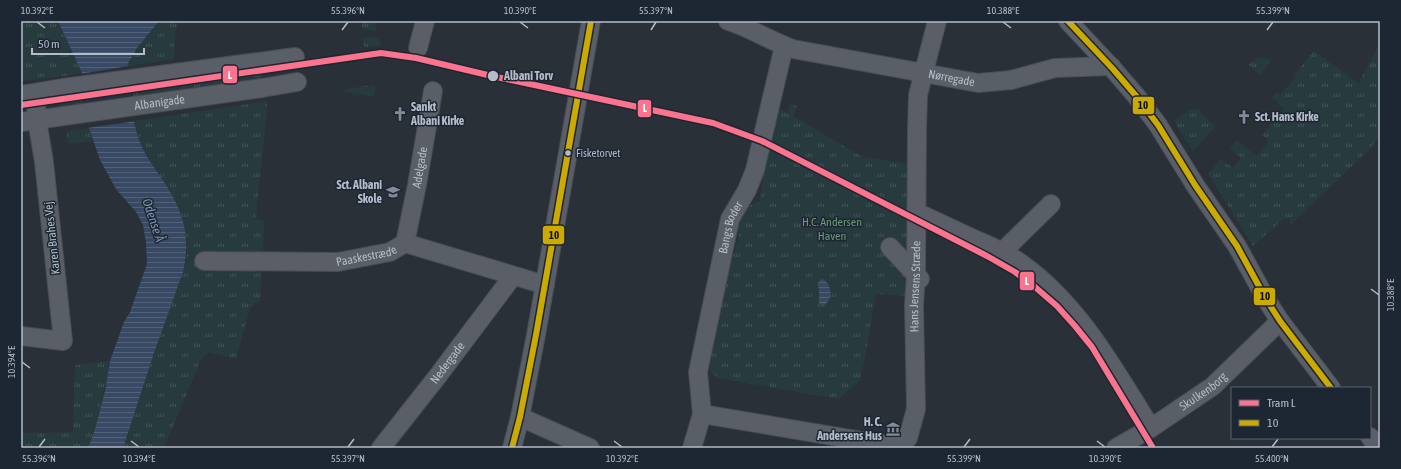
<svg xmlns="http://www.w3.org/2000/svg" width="1401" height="469" font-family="'Asap Condensed',sans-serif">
<defs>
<pattern id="grass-tufts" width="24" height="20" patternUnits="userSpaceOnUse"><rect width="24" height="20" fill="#273a3e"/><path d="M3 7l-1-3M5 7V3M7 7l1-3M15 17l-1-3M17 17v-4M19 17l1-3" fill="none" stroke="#445559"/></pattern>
<pattern id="water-rules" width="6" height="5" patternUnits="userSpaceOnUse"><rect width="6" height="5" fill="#384963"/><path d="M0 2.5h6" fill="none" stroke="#526178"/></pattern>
</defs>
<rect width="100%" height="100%" fill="#2a3038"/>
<path fill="url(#grass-tufts)" d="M21,21H58L82,73L58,77L21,81Z
M159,21H179L175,34L174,59L126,67L137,48Z
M362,21H374L377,27L376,30L374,31L362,28Z
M366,37L377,38L380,41V44L377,46L365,47L363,45V38Z
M1380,43V138L1349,169L1290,225V220L1285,218L1253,246L1208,174L1221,159L1233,168L1241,158L1230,149L1237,140L1257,156L1269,141L1262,135L1284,108L1272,98L1276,93L1280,95L1295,78L1293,76L1314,51L1357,82L1358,85Z
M1263,57L1272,60L1260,75L1248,64L1256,58Z
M261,67L263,81L62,113L59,94Z
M373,85L376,88L373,97L343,91L346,89Z
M267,101C266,141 258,180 256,219L264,221L263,257L260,300L250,308L236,359L208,352L200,362L164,448H123L154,353L183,272L187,258V239L170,192L148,160L139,141L135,121Z
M790,104L797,106L794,117L863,157L911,164L909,296L876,294L866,353L860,380L839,399L718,378L709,370L729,268L739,237L737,227L738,222L749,206L760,201L766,159L779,108L788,113Z
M1200,109V113L1216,126L1193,151L1176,125L1175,120L1190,110Z
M89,128L93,141L68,144L66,132Z
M110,361C105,390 98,419 88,448H21V433L73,432L75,365Z"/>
<path fill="url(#water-rules)" d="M58,21H159L137,48L126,67C130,89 132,122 140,142C145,156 154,167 162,179C182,208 192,237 183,272L154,353L123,448H88L95,429L105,391L110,361L124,322L130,312L147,264L146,243L143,225L136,212L116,189L100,160L89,128L82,73Z
M823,279C833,286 833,300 823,306L819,303V291L818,283L820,280Z"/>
<path fill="#2a3038" d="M129,66L137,121L87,128L80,74Z"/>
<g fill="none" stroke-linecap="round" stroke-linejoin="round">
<defs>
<g id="minor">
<path id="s1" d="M728,21C751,28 770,41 793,49L978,83L1011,80L1055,68L1111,66"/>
<path d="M1068,21L1113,69L1137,97L1158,125L1195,185L1237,246L1266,299L1280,321L1331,388"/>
<path d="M418,48L425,21"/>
<path d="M21,95L63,88L295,57"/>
<path id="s2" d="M21,122L262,88L297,82"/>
<path d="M916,212C935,221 955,230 974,239C991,246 1007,253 1022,264C1080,306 1114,369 1151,428"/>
<path id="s3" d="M405,243L417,185L433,91"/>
<path d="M890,247L920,279"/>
<path d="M1002,252L1051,204"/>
<path id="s4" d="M204,261L338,262L390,252L405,243L545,285"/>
<path d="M21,336L63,341L44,162L37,120L35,93"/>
<path d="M702,414L898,447"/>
<path d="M520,417L590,448"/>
<path d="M1370,437L1379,448"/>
<path id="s5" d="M898,447L908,438L916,409L914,305L916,274L917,129L918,95L937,21"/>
<path id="s6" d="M381,448L437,377L513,276"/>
<path d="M512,448L520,417L536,335L591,21"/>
<path id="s7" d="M692,448L702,414L698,372L730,219L747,190L755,170L784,46"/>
<path id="s8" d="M1116,448L1151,428L1213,386L1280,321"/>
</g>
</defs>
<use href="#minor" stroke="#484c53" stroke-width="20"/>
<use href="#minor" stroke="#5a5e66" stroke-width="18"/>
<defs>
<path id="bus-1" d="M1068,21L1113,69L1137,97L1158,125L1195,185L1237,246L1266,299L1280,321L1331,388
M512,448L520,417L536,335L591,21"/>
</defs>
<use href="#bus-1" stroke="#1d2633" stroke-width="9"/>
<use href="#bus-1" stroke="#ca0" stroke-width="6"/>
<defs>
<path id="tram-1" d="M21,105L381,53L416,58L492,76L713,123L762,141L987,256L1015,272L1035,287L1057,306L1075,326L1092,347L1153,448"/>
</defs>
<use href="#tram-1" stroke="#1d2633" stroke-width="9"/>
<use href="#tram-1" stroke="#fc738d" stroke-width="6"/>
</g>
<path fill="none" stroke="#b4bcc9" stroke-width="1.5" d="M37,22L45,28M520,22L528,28M1003,22L1011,28M342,30L348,22M651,30L656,22M1267,30L1273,22M1371,289L1379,295M22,362L30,368M131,441L139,447M614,441L622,447M1097,441L1105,447M39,447L45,439M348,447L354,439M964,447L970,439M1272,447L1278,439"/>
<defs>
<symbol id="church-bare" viewBox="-9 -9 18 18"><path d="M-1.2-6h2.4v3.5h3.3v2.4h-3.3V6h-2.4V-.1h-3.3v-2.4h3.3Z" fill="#848b96" stroke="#1d2633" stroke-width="2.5" paint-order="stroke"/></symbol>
<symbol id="school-bare" viewBox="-9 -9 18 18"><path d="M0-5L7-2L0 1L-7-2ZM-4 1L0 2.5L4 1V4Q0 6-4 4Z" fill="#848b96" stroke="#1d2633" stroke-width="2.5" paint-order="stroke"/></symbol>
<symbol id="museum-bare" viewBox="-9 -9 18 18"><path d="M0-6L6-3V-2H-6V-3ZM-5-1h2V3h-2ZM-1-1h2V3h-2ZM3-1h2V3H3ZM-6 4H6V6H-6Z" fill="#848b96" stroke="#1d2633" stroke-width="2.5" paint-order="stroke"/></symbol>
</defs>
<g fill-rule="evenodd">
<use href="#church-bare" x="390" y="104" width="20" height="20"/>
<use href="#church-bare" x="1234" y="107" width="20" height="20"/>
<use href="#school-bare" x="383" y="182" width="20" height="20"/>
<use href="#museum-bare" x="883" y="419" width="20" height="20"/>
</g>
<g fill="#b4bcc9" stroke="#1d2633" stroke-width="1.5">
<circle cx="493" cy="76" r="6"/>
<circle cx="568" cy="153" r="3.5"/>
</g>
<g text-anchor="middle" stroke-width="3" stroke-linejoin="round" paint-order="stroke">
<g font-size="11" fill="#b4bcc9" stroke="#1d2633" text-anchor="start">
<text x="576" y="157">Fisketorvet</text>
</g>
<g font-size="12" font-weight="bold" fill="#b4bcc9" stroke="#1d2633" text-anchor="start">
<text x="504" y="80">Albani Torv</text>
</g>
<g font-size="12" fill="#b4bcc9" stroke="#1d2633">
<text dy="4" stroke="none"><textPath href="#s1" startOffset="232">Nørregade</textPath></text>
<text dy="4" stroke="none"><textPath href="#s2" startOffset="140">Albanigade</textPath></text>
<text dy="4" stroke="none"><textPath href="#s3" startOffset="77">Adelgade</textPath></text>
<text dy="4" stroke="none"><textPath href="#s7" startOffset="226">Bangs Boder</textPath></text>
<text transform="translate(52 238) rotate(-96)" y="4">Karen Brahes Vej</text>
<text dy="4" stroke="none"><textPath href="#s4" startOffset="163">Paaskestræde</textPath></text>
<text dy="4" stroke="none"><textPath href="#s5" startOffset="166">Hans Jensens Stræde</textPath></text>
<text dy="4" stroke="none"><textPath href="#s6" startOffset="108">Nedergade</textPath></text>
<text dy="4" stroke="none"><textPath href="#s8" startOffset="104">Skulkenborg</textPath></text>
</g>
<g font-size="12" font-weight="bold" fill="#b4bcc9" stroke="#1d2633" text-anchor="start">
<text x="411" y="111">Sankt<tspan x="411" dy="14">Albani Kirke</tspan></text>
<text x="1255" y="121">Sct. Hans Kirke</text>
<text x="382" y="189" text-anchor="end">Sct. Albani<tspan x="382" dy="14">Skole</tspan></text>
<text x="882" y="426" text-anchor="end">H. C.<tspan x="882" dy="14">Andersens Hus</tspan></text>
</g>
<g font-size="12" fill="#6b9a76" stroke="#1d2633">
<text x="832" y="226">H.C. Andersen<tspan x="832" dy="14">Haven</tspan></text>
</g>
<g font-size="13" font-style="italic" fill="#7c92b1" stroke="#1d2633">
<text transform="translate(154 220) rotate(72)" y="5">Odense Å</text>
</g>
</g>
<g stroke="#1d2633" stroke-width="1.5">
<rect x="222" y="65" width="16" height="19" rx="4" fill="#fc738d"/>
<rect x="1132" y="96" width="23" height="19" rx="4" fill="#ca0"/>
<rect x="637" y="99" width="15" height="19" rx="4" fill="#fc738d"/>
<rect x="542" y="225" width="23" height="20" rx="4" fill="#ca0"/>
<rect x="1019" y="271" width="16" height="20" rx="4" fill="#fc738d"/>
<rect x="1253" y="287" width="23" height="19" rx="4" fill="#ca0"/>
</g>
<g font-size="11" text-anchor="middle" font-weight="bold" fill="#fff">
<text x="230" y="79">L</text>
<text x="645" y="112">L</text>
<text x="1027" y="285">L</text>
</g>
<g font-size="11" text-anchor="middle" font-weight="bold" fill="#111">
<text x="1143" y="109">10</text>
<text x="554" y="239">10</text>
<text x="1265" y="300">10</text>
</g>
<rect width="1401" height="469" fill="none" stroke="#1d2633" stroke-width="44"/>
<rect x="1231" y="387" width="140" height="52" fill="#1d2633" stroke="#59626f"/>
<rect x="1239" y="400" width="20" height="6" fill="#fc738d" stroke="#59626f"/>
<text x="1267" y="407" font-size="12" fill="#b4bcc9">Tram L</text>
<rect x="1239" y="420" width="20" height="6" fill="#ccaa00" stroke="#59626f"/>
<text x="1267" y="427" font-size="12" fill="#b4bcc9">10</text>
<path d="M32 48v6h112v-6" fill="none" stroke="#b4bcc9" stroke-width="2"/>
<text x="38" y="48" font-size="12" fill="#b4bcc9" stroke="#1d2633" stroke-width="3" paint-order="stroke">50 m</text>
<rect x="22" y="22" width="1357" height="425" fill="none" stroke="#b4bcc9" stroke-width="1.5"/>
<g font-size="10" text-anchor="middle" fill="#b4bcc9">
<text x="37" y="14">10.392°E</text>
<text x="348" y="14">55.396°N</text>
<text x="520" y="14">10.390°E</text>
<text x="656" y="14">55.397°N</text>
<text x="1003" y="14">10.388°E</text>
<text x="1273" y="14">55.399°N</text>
<text transform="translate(1390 295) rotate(-90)" y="4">10.388°E</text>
<text transform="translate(11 362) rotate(-90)" y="4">10.394°E</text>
<text x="39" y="462">55.396°N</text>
<text x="139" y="462">10.394°E</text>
<text x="348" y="462">55.397°N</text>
<text x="622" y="462">10.392°E</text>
<text x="964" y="462">55.399°N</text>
<text x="1105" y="462">10.390°E</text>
<text x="1272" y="462">55.400°N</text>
</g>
</svg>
